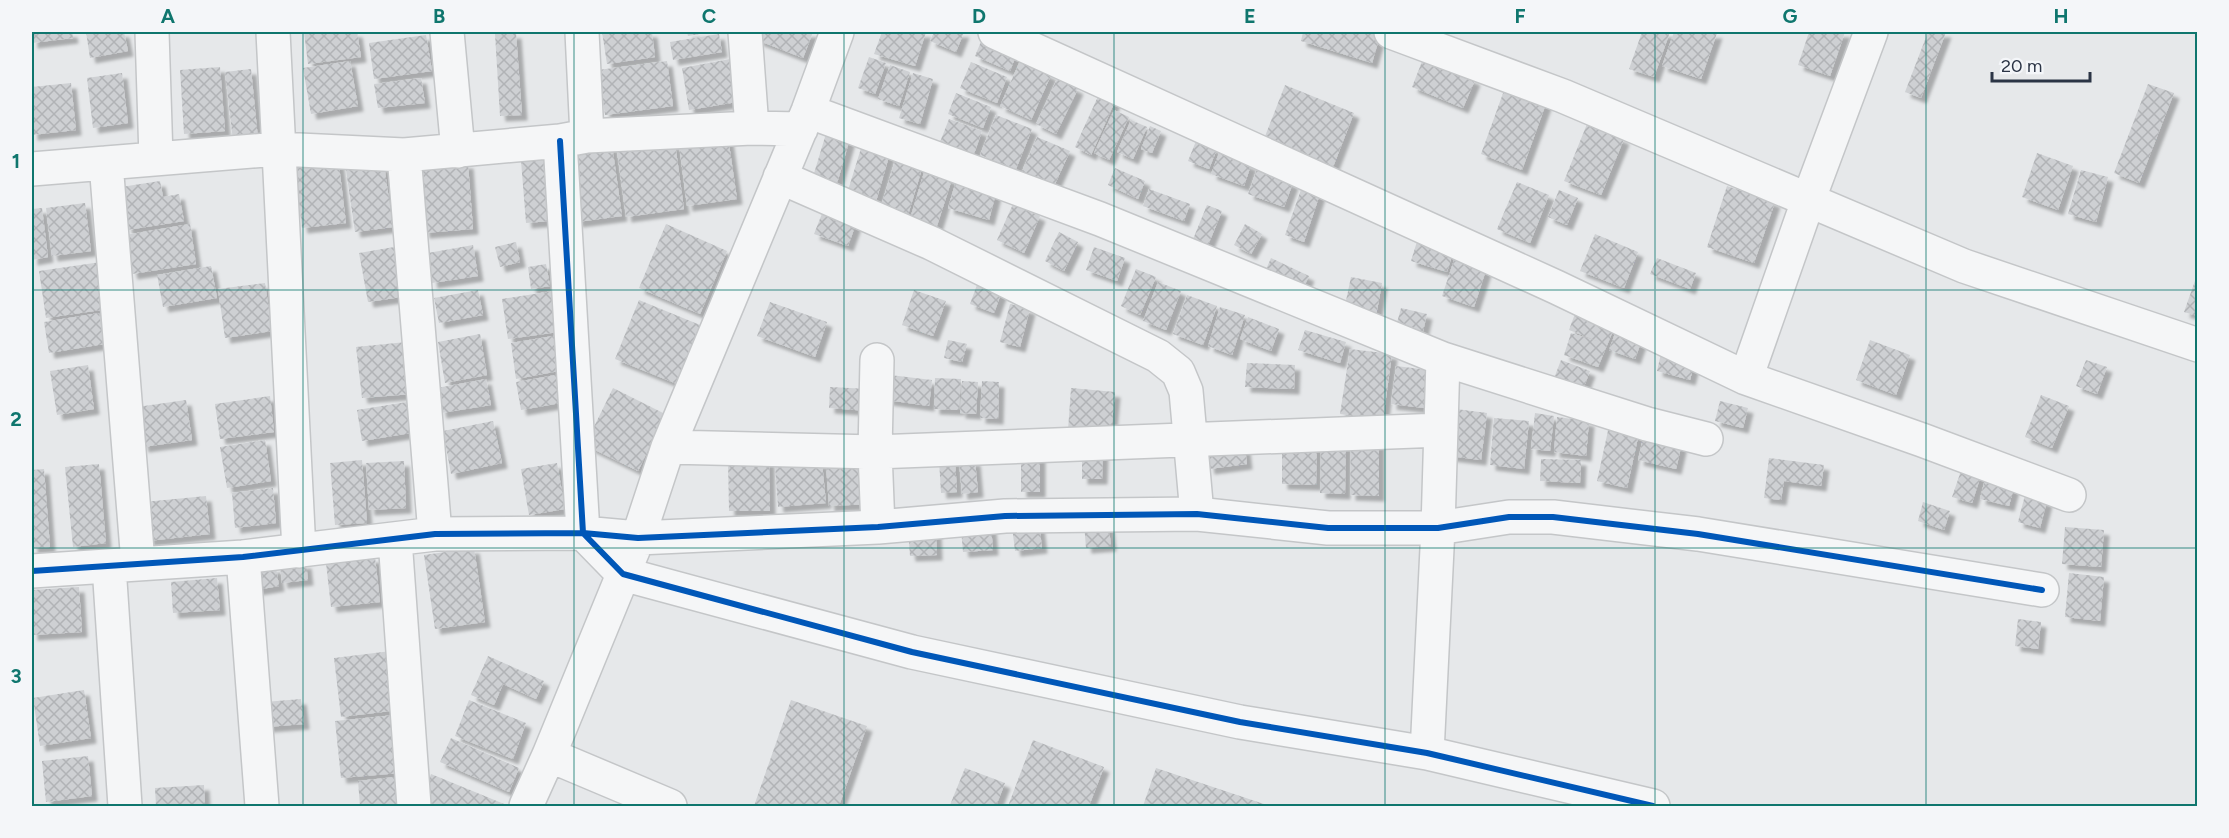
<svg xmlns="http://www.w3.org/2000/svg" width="2229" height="838" font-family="Figtree,sans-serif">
<defs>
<pattern id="building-cross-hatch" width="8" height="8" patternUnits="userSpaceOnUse" patternTransform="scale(1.5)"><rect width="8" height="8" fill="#ced0d3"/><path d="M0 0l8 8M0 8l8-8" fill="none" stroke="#b1b3b6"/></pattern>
<filter id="shadow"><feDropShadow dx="5.5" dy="5.5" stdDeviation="1.5" flood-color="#0004"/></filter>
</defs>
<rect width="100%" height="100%" fill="#e6e8ea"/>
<path fill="url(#building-cross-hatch)" filter="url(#shadow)" d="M32,32H72L73,38L32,43Z
M86,32H124L128,51L90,58Z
M304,32H357L361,57L308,64Z
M602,32H652L655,57L607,64Z
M687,32H706V33L688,36Z
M760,32H813L803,58L757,40Z
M882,32H926L915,66L874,54Z
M934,32H964L956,52L930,41Z
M985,32L1019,48L1010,71L975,56Z
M1303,32H1381L1372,63L1301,41Z
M1642,32H1670L1654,77L1629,69Z
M1674,32L1717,33L1701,79L1662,66Z
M1809,32H1845L1830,76L1798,65Z
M1928,32H1946L1921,98L1905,92Z
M516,33L522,115L500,116L495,34Z
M719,34L722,52L673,60L670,42Z
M426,35L432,71L374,79L369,43Z
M869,57L886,63L875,94L858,88Z
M730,59L737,102L689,110L682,68Z
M1423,59L1475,80L1463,108L1412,87Z
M350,61L358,106L311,114L303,68Z
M667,61L673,106L605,115L598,70Z
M1020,61L1051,75L1031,120L1000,106Z
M971,62L1007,77L997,103L960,88Z
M890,65L910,72L899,106L878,99Z
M220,67L225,131L184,134L180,70Z
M251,69L258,139L233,141L225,72Z
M122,73L128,123L93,128L87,78Z
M913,73L933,79L920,124L899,118Z
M421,78L425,103L378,108L374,84Z
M1057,79L1078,89L1056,134L1036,124Z
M71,83L76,130L32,135V87Z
M2148,84L2174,93L2139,183L2114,173Z
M1285,85L1354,113L1333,167L1264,139Z
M1506,85L1547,101L1522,170L1481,154Z
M1100,92L1116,99L1091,155L1075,147Z
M956,93L991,107L983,128L948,114Z
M1114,110L1129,117L1109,160L1094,153Z
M996,115L1032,129L1016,169L980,155Z
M949,119L982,131L974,154L940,142Z
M1131,120L1147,127L1133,159L1117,152Z
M1587,124L1624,139L1601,195L1564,181Z
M1150,126L1161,131L1152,153L1141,149Z
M828,127L851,135L836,187L812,180Z
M728,137L737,199L687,206L679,144Z
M1037,137L1070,151L1051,193L1019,178Z
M1196,141L1217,149L1209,169L1188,161Z
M675,143L684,209L626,217L617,151Z
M612,145L622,216L577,222L567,151Z
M862,145L890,153L875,205L846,197Z
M1219,153L1251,165L1244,186L1211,174Z
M2037,153L2073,166L2058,210L2022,197Z
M897,154L924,162L908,215L881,206Z
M338,157L346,223L302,228L294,163Z
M556,158L562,220L526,223L521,161Z
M468,163L473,229L424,233L419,167Z
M384,165L393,227L355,232L346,170Z
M1115,168L1145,181L1138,199L1108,185Z
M925,169L952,179L935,232L909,222Z
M1257,169L1293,183L1284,207L1248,194Z
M2081,170L2108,177L2096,222L2068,214Z
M160,181L163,197L179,194L184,221L127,230L121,187Z
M956,181L996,193L989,220L948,208Z
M1304,181L1322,188L1304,242L1285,235Z
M1517,182L1549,195L1530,243L1497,229Z
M1727,186L1775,202L1754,263L1707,247Z
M1149,189L1190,204L1184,221L1143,206Z
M1559,190L1578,198L1567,225L1548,217Z
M85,203L91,251L52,256L46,208Z
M1013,204L1040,216L1024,253L997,240Z
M1207,205L1222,211L1204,255L1189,249Z
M825,206L858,218L848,246L814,234Z
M42,208L48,257L32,260V209Z
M190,224L196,264L132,274L125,235Z
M666,224L727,251L700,314L639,288Z
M1245,224L1262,234L1251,254L1234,245Z
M1059,232L1078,242L1064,271L1045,261Z
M1595,234L1638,252L1624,288L1580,271Z
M1419,235L1455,246L1447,272L1411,261Z
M516,242L520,262L500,267L495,247Z
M473,245L478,276L432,283L428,253Z
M400,246L408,296L368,302L359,253Z
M1094,247L1125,258L1117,281L1086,270Z
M1456,254L1488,264L1474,307L1442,296Z
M1271,258L1309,276L1302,291L1264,274Z
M1657,258L1696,273L1690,289L1650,274Z
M101,262L108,309L46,318L39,271Z
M546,264L550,286L531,289L528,267Z
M211,266L217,298L163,307L157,275Z
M1136,269L1156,277L1140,315L1121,306Z
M2197,275H2198V316L2184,312Z
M1351,277L1382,283L1376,316L1344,310Z
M978,282L1002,291L994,313L970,304Z
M1158,282L1181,291L1166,330L1143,321Z
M265,283L272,331L225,338L218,289Z
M478,290L483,315L439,323L434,298Z
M560,290L566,331L508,339L502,299Z
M914,290L946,301L933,336L902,325Z
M1187,295L1217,306L1203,345L1173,334Z
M639,300L700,325L677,384L615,359Z
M770,302L827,322L815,357L757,336Z
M1010,304L1030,309L1020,347L1000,342Z
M1220,307L1245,315L1232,355L1208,346Z
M1401,308L1427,314L1422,336L1395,330Z
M1576,311L1615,326L1598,367L1564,355L1571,333L1600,342L1569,330Z
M99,313L104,344L49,353L44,322Z
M1248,317L1279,329L1271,351L1240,339Z
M1618,325L1644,334L1635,359L1609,350Z
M1305,330L1346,342L1340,363L1298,350Z
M480,334L487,375L445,383L438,342Z
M565,334L570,369L516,379L511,343Z
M948,340L967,344L962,362L944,358Z
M1870,340L1910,355L1896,395L1856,380Z
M406,342L412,394L362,398L356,347Z
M1350,349L1392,354L1383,420L1340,414Z
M1662,349L1696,357L1690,380L1657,371Z
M1561,360L1590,371L1582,392L1553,381Z
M2086,360L2107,367L2097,394L2076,386Z
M1247,363L1295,365L1294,389L1245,387Z
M88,365L94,409L57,415L50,371Z
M1396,366L1429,370L1424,408L1391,404Z
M567,373L572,401L521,410L516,382Z
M890,375L932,380L929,406L887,400Z
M935,378L961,379L959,410L934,409Z
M486,379L491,405L441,413L437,388Z
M962,381L978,382L976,414L960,413Z
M982,381L999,382L998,419L980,418Z
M830,387L869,389L868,411L829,408Z
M613,388L665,414L638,471L585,445Z
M1071,388L1115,392L1111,434L1068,430Z
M2041,395L2069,406L2052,448L2025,437Z
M270,396L274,432L220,439L215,404Z
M186,400L192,440L143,447L137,407Z
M413,401L417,432L362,441L357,410Z
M1720,401L1748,408L1743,428L1715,421Z
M1456,409L1487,413L1481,460L1449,456Z
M1535,413L1554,416L1550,451L1531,449Z
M1557,417L1589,421L1586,456L1554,452Z
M1494,418L1529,421L1524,469L1490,465Z
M493,421L502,463L451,474L443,431Z
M1609,426L1639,433L1627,488L1597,481Z
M1644,434L1682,443L1676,469L1638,460Z
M1244,439L1247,464L1209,469L1206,443Z
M1282,439L1317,440L1316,485L1282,484Z
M1321,439H1346L1345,494L1320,493Z
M1351,439L1379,440V496L1350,495Z
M265,440L271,481L227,488L220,447Z
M1021,449H1040V492H1021Z
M1082,449L1103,450L1102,479H1082Z
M1769,458L1824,465L1821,486L1784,481L1781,500L1764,498Z
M955,459L957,492L941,493L939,460Z
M1541,459L1581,460L1580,483L1540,481Z
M362,460L367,523L335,525L330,463Z
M769,460L770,511H729L728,461Z
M975,460L978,492L962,494L959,461Z
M404,461L406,508L369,510L366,463Z
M822,462L826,503L778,507L775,466Z
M869,462L872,504L829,506L826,464Z
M557,463L565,509L529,515L521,469Z
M99,464L106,543L73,547L65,467Z
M1963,465L1982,472L1972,503L1952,497Z
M44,469L50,547L32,548V470Z
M1985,479L2014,487L2009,506L1980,499Z
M273,488L276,523L235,528L232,493Z
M2025,495L2047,501L2040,528L2018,522Z
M206,496L210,534L148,541L144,502Z
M1923,502L1950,511L1944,530L1918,521Z
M1108,520L1111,546L1086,548L1084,523Z
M1039,523L1042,548L1015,551L1012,526Z
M991,526L993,550L963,552L961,529Z
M2065,527L2104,530L2101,567L2062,564Z
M936,529L937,555L910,556L908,530Z
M474,548L485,622L435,629L424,555Z
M375,557L380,602L331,607L326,563Z
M306,563L308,580L282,583L280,566Z
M276,567L279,586L256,590L253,571Z
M2069,573L2104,577L2100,621L2065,617Z
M217,578L220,610L173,613L171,582Z
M79,587L82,632L32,635V590Z
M2018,619L2041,622L2038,649L2015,646Z
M391,651L399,710L341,717L334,658Z
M488,656L544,681L536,699L503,684L494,705L471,695Z
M84,690L91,738L40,746L33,698Z
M301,699L304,724L267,727L265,702Z
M469,700L526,723L513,759L455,736Z
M791,700L867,726L839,806H754Z
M395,715L400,773L341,778L335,721Z
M451,738L519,768L509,792L440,762Z
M1033,740L1104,767L1089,806H1008Z
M88,756L92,796L46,802L42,761Z
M965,768L1005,783L996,806L950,805Z
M1156,768L1270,806H1143Z
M431,774L509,806H439L421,799Z
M404,776L407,804L360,806L358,781Z
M204,785L205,804L156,806L155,788Z"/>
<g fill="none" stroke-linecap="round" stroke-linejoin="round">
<defs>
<path id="minor" d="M152,32L156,158
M273,32L299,551
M447,32L458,151
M582,32L587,136
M745,32L752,128
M995,32L1556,287L1746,378L1922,440L2069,495
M1391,32L1563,96L1964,266L2198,345
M808,111L1100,219L1443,359L1647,424L1706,439
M560,141L583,533L623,574L912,652L1240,722L1427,753L1653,806
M404,155L435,534
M106,163L138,563
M32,169L278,149L404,155L560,141L587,136L752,128L801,129
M780,177L931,243L1158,356L1178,372L1186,391L1197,514
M877,360L875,452L878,527
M1746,378L1808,201L1871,32
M668,447L875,452L1441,430
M395,539L414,806
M243,557L262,806
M109,566L125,806
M32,571L243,557L435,534L583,533L638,538L878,527L1005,516L1197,514L1328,528H1438L1509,517H1553L1698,534L2042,590
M1427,753L1438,528L1443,359
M549,755L670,806
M526,806L549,755L638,538L668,447L808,111L837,32"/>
</defs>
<use href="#minor" stroke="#c4c6c8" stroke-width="36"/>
<use href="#minor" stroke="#f5f6f7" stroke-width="33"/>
<defs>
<path id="cycleway" d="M560,141L583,533L623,574L912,652L1240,722L1427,753L1653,806
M32,571L243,557L435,534L583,533L638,538L878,527L1005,516L1197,514L1328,528H1438L1509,517H1553L1698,534L2042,590"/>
</defs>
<use href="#cycleway" stroke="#f4f6f9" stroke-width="10"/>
<use href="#cycleway" stroke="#0057b8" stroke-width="6"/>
</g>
<path fill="none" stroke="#0f766e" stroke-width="1.5" stroke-opacity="0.55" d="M303,32V806M574,32V806M844,32V806M1114,32V806M1385,32V806M1655,32V806M1926,32V806M32,290H2198M32,548H2198"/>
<rect width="2229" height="838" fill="none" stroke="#f4f6f9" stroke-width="66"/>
<path d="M1992 72v9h98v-9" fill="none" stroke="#2b3445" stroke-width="3"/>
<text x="2001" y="72" font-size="18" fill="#2b3445" stroke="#f4f6f9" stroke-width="4.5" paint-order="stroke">20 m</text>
<rect x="33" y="33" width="2163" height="772" fill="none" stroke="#0f766e" stroke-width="2"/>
<g font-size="20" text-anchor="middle" font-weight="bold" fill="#0f766e">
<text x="168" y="23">A</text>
<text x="439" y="23">B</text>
<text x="709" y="23">C</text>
<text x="979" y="23">D</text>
<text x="1250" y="23">E</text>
<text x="1520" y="23">F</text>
<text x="1790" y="23">G</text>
<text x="2061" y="23">H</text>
<text x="16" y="168">1</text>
<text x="16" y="426">2</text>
<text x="16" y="683">3</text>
</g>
</svg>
